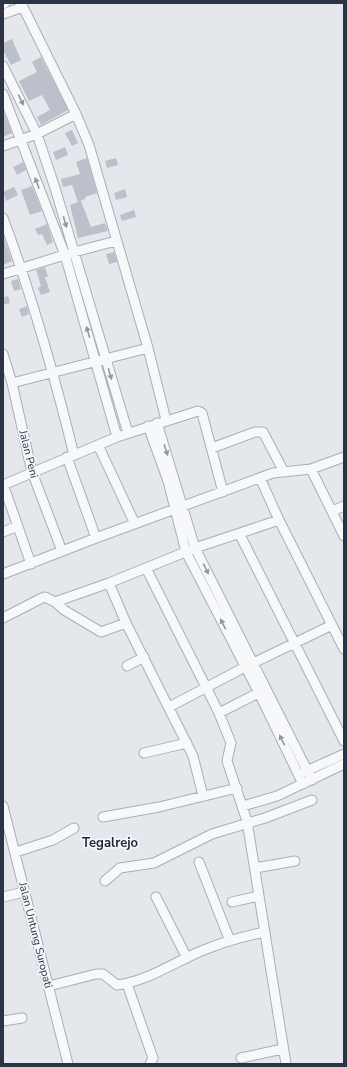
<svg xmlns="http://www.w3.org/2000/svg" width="347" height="1067" font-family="'Nunito Sans',sans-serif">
<rect width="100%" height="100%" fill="#e4e7ec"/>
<path fill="#bbc0ca" d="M12,39L21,60L11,65L3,50V43Z
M41,57L68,110L41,125L37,117L50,110L42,95L29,101L19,81L37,72L32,62Z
M3,111L12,133L3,137Z
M72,130L78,143L72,146L65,133Z
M65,147L68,155L56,160L53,152Z
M87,158L97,193L85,197V199L78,202L72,185L63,187L61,179L80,174L76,162Z
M116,158L118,165L107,168L105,161Z
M23,162L26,170L17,175L13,167Z
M32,186L42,211L30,215L21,190Z
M14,187L18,195L6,201L3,192Z
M125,189L127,197L116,200L114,193Z
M81,201L91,227L105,223L108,231L78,238L70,205Z
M134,210L136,217L122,221L120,215Z
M47,224L53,242L47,245L42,234L38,235L35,229Z
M3,236L12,261L3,265Z
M114,252L117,262L109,264L106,254Z
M45,267L48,277H45L50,292L41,295L38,288L41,286L36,270Z
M18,279L21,289L14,291L11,281Z
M8,296L10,303L3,305V298Z
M27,306L29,314L22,317L19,309Z"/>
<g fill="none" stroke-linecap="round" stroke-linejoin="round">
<defs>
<path id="minor" d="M21,3L76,114L89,145L148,348L166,420
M3,4L5,3
M3,14L23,7
M3,66L37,134L55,188L128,433
M3,94L65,255L117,437
M3,146L37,134L76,114
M3,218C32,295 54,374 74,455
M3,274L74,252L116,241
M3,354L12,383L32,472L62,551
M12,383L148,348
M157,423L195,548L312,780
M148,426L168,481L186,552L259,693L303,784
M98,445L135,524
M212,448L255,432H263L284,472
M67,457L96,538
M311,469L344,536
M260,478L279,520L344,649
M3,484L31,564
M3,485L117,437L198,411L202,413L223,492
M332,511L344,506
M3,532L18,526
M240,535L344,741
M146,568L219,713L231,743L227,761L247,821L286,1064
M3,574L96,538L273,473L311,469L344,457
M109,583L126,623L193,756L203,796
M55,602L64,610L101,632L126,623
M3,618L42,598L45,597L55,602L109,583L195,548L279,520
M127,666L144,657
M169,707L245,667L332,625
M219,713L264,690
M144,753L187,743
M302,773L344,754
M3,806L68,1064
M243,806L277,796L344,764
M103,817L159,807L237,788
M16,852L53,840L74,828
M199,862L230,941
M255,868L295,861
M105,881L120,868L154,863L212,834L265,818L312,800
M3,897L24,892
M156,897L187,958
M232,902L259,896
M127,984L153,1058L150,1064
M49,986L96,974H103L117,985C150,981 178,959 209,948C227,941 246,936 265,932
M3,1021L22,1018
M241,1058L283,1049"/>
</defs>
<use href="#minor" stroke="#a9aeb7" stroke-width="11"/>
<use href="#minor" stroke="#f7f8fa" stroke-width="9"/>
</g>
<defs><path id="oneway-solid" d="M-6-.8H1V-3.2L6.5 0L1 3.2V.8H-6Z"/></defs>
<g fill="#9196a0">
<use href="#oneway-solid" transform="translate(21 100) rotate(63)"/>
<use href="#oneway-solid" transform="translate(37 183) rotate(-111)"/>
<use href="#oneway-solid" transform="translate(65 222) rotate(74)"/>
<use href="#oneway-solid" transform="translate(88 332) rotate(-107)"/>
<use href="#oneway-solid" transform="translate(110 374) rotate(74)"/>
<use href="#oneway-solid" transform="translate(166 450) rotate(72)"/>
<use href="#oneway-solid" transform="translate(206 569) rotate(63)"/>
<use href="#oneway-solid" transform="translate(223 624) rotate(-117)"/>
<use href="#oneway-solid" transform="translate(282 740) rotate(-116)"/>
</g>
<g text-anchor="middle" stroke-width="3.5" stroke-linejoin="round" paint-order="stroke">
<g font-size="11" fill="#2b3445" stroke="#f4f6f9">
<text transform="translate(29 454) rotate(76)" y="4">Jalan Peni</text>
<text transform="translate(36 935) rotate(76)" y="4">Jalan Untung Suropati</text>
</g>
<g font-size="13" font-weight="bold" fill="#1d2536" stroke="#f4f6f9">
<text x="110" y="847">Tegalrejo</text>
</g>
</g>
<rect width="347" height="1067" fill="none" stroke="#2b3445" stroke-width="8"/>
</svg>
